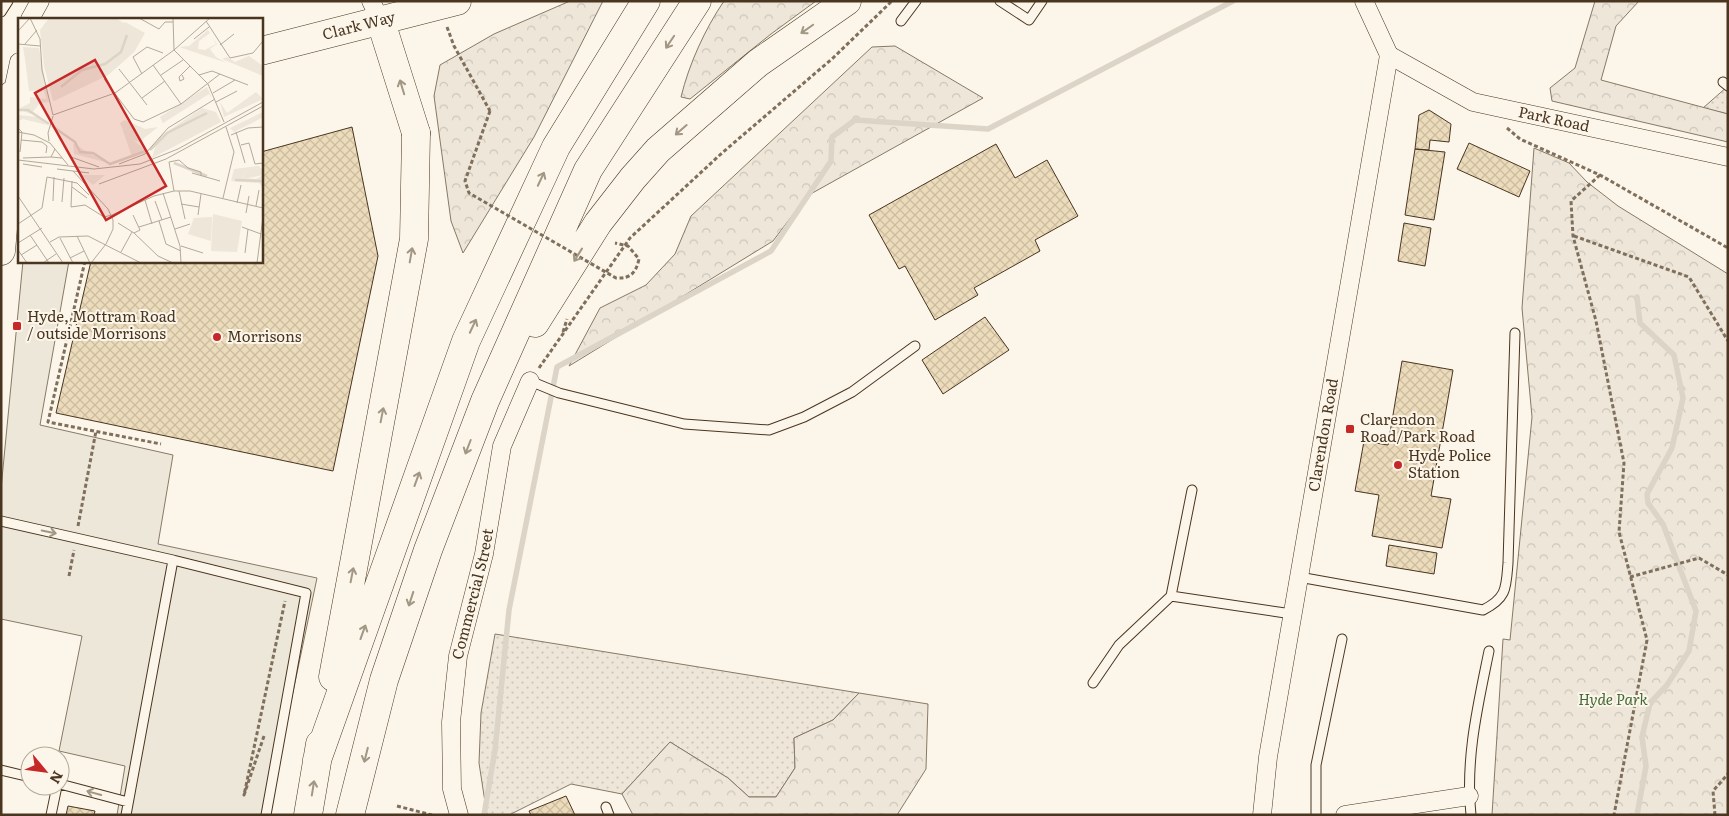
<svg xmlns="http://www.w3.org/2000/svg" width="1729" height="816" font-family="Literata,serif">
<defs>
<pattern id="green-dots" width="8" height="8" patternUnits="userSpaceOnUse" patternTransform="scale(1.25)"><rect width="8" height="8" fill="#ede6d9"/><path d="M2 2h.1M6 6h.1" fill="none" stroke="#cdc6ba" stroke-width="1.8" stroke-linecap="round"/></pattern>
<pattern id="forest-crowns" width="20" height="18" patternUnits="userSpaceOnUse" patternTransform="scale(1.25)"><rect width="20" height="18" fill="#ede6d9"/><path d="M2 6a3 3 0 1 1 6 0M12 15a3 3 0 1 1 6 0" fill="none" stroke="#cdc6ba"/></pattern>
<pattern id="building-cross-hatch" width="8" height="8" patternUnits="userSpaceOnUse" patternTransform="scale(1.25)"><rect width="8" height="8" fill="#ecdcbc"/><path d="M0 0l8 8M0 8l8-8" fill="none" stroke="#ccbda1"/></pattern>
</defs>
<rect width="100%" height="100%" fill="#fbf6e9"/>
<path fill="url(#green-dots)" stroke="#887966" d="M1728,86V114L1703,108Z
M495,634L859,693L833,720L794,738L795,768L776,797H749L728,778L670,742L622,794L571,784L509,815H487L479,763L481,713Z"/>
<path fill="url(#forest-crowns)" stroke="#887966" d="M570,1H603L534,137L463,253L451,221L434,96L440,65L494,34Z
M724,1H816L771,34L690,99L681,97C689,64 705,29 724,1Z
M1595,1H1639L1616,26L1601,80L1728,114V142L1552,101L1550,88L1575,68Z
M895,46L983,98L807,196L773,241L569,366L600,308L646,285L675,254L691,216L872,47Z
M1534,148L1569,163L1587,182L1618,206L1728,274V815H1492L1503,639L1510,640L1532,417L1522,308Z
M859,693L928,704L926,769L897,815H633L622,794L670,742L728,778L749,797H776L795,768L794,738L833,720Z"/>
<path fill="#ede7d9" stroke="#887966" d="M23,261H69L40,425L173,455L158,544L317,578L267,815H117L125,766L59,751L82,636L1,619V489Z"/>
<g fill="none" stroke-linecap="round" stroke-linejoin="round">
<path stroke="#dcd4c6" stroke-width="5.5" d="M1637,297L1640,323L1674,355L1683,398L1672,448L1647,494L1648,503L1663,524L1696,611L1689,651L1667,685L1650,703L1642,737L1646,766L1637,815
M484,815L495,750L509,610L557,367L771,251L831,161L832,137L855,120L988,129L1233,1"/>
</g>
<path fill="url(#building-cross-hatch)" stroke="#4a3520" d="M1429,110L1451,124L1449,142L1430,140L1429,150L1415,149L1419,115Z
M352,127L378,256L333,471L56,413L91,261H261V152Z
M1469,143L1530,171L1519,197L1457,169Z
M996,144L1015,178L1047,160L1078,216L1035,240L1040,251L974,288L978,295L935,320L905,266L899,269L869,215Z
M1415,149L1445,152L1434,220L1405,215Z
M1404,223L1431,228L1425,266L1398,261Z
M985,317L1009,350L943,394L922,360Z
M1402,361L1453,370L1431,496L1451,499L1442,548L1372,536L1379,495L1355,491L1364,441L1388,445Z
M1389,545L1437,553L1434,574L1386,566Z
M566,796L575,815H531L529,811Z
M68,806L95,811L94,815H66Z"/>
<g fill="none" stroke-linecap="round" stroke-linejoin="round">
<defs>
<path id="lane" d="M1000,1L1029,20L1042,1
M1,12L8,1
M901,21L916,1
M1723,82L1728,86
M530,381L559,393L684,424L769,430L804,417L852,392L915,346
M1192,490L1171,596L1292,614
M1,521L173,560L126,815
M173,560L306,593L266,815
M1299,577L1483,610C1507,598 1506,588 1508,563L1515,333
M1093,683L1119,645L1171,596
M1,770L30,777
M60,784L128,802
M606,807L609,815
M51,815L57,786
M1316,815V765L1342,639
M1471,815C1465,759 1478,705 1489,651"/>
<g id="street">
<path d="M371,1L381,22"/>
<path d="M1364,1L1389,55"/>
<path d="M30,19L40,1"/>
<path id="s1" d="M1389,55L1473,102L1728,157"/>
<path d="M12,95L19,62"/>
<path id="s2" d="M459,815L452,789L451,722L458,656L484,554L502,446L530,381"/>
<path id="s3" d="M1262,815L1268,757L1389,55"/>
<path d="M1345,815L1469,796"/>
</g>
<g id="primary">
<path d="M381,22L416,133"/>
<path id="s4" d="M261,51L457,1"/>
<path d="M1,251L11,141L12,95"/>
</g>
<path id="highway" d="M535,323L598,223L633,178L658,150L758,63L847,1
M333,677L414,239L416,133
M317,760L466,341L556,147L646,1
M308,815L320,744
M350,815L384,680L428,550L485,401L588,170L697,1"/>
</defs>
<use href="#lane" stroke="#4a3520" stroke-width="11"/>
<use href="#street" stroke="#4a3520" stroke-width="19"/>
<use href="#primary" stroke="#4a3520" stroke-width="29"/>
<use href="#highway" stroke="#4a3520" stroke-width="29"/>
<path stroke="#7f6f5c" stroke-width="3" stroke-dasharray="4 2.5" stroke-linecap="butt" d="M447,27L454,46L490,111
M1507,128L1520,139L1600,175L1728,248
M1600,175L1571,201L1573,236L1596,321L1624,463L1619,532L1647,640L1614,815
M1574,236L1689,277L1728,341
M85,261L48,422L161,444
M563,332L567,319
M539,368L630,238L722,153L833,58L892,1
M78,526L96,431
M69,576L74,550
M1630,577L1699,558L1728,575
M264,736L244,795L285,601
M397,806L432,815
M1715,815L1713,791L1728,774"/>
<use href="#lane" stroke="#fbf6e9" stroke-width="9"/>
<use href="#street" stroke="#fbf6e9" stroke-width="18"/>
<use href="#primary" stroke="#fbf6e9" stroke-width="28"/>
<use href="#highway" stroke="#fbf6e9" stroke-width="28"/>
<path stroke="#7f6f5c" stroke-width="3" stroke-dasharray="4 2.5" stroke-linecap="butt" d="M490,111L465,181L469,193L616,278C630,279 636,273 639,259L628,246L615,243"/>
</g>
<defs><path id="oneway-shaft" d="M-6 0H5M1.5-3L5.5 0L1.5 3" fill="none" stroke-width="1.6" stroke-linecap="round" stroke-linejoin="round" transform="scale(1.25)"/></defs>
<g stroke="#a29684">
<use href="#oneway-shaft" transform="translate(807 29) rotate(145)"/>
<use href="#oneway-shaft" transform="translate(670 42) rotate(124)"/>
<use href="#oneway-shaft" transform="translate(402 87) rotate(-107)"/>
<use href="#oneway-shaft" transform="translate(681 130) rotate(139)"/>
<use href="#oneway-shaft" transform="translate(541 179) rotate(-65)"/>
<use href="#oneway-shaft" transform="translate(411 255) rotate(-80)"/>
<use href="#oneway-shaft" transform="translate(578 255) rotate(122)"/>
<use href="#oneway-shaft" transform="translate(473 326) rotate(-65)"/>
<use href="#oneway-shaft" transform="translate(382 415) rotate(-79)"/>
<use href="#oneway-shaft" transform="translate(468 447) rotate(111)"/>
<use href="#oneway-shaft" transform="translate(417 479) rotate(-70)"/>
<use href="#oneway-shaft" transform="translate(49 532) rotate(12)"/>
<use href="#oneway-shaft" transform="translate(352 575) rotate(-79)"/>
<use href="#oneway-shaft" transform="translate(411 599) rotate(108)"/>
<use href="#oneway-shaft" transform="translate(363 632) rotate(-70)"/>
<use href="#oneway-shaft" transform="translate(366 755) rotate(104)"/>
<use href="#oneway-shaft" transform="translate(313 788) rotate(-81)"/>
<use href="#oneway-shaft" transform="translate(94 793) rotate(-165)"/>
</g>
<g fill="#c62828" stroke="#fbf6e9" stroke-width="2">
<rect x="12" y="321" width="10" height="10" rx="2.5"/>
<circle cx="217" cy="337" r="5"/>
<rect x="1345" y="424" width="10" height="10" rx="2.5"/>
<circle cx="1398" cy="465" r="5"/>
</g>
<g text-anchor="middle" stroke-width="4" stroke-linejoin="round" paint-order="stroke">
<g font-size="15" fill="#4a3520" stroke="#fbf6e9">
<text dy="5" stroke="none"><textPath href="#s4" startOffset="101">Clark Way</textPath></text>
<text dy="5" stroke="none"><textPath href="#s1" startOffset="179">Park Road</textPath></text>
<text dy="5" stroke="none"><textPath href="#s3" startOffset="385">Clarendon Road</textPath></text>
<text dy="5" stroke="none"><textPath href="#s2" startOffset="224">Commercial Street</textPath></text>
</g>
<g font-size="15" fill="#4a3520" stroke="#fbf6e9" text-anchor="start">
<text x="27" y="322">Hyde, Mottram Road<tspan x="27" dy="17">/ outside Morrisons</tspan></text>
<text x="227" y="342">Morrisons</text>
<text x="1360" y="425">Clarendon<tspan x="1360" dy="17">Road/Park Road</tspan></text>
<text x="1408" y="461">Hyde Police<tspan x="1408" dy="17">Station</tspan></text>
</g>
<g font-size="15" font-style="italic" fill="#436837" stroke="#fbf6e9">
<text x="1613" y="705">Hyde Park</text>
</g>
</g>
<g transform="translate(18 18)">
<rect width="245" height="245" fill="#fbf6e9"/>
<path d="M31,0H98L125,18L116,34L90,57L35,83L26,48L22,12ZM190,12L192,15L181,23L180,31L187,32L198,26L195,20L199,26L192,31L198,39L209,45L161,29L171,28ZM19,40L26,72L11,73L7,41ZM104,110L115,112V122L128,132L114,139ZM242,150L245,151V157L225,161L227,153ZM194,199L193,223L170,216L176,200Z" fill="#ede6d9"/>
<path d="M107,4L127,15L116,34L90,57L36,83L39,54L45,37L55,43L71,33V25L83,30ZM5,29L21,30L31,84L22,85L13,96L0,91L12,85V79L28,81L19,41H7ZM231,38L245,48V58L204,41L209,39L217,44ZM189,69L194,80L191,76L145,105L142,99ZM238,74L245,81L206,99L202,84L209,95ZM184,90L198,94L203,104L134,140L140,120ZM245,94V99L234,105L216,114L212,110ZM0,97L20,99L29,107L5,101L0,103ZM107,102L127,111L140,109L121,124L115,122V112L104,110L102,105ZM55,125L69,134L91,145L56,136ZM241,148L242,150L227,153L225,160L238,161L245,157V169L241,165L213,163L216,151ZM63,157H87L75,167Z" fill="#ede6d9"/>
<path d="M195,196L224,203L219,234L193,233Z" fill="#ede6d9"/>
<path fill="none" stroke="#dcd4c6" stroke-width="2.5" d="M43,69L64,52L87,46L103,34L109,17M0,92H10L31,106M34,108L57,124L62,134L75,135L92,146L128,133M132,132L149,115L189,95M156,145L189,158M217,162L245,163"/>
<path fill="none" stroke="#b4a999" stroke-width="1" d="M12,0L22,21L24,52L35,97M121,0L141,11L147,4H155M155,0L156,32L190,66L206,104M188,3L212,40L235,35L245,23M0,13L12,0M176,21L191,9M0,26L22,28M7,26L19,12M202,27L216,16M135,47L163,86M101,51L129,87M124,56L115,39L129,29L145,35M143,57L165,42M164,57L166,61L162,63L161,59L172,48M181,57L194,53L230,67M86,61L116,101L125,104L163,86L202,56M195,75L217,62M124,80L147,63M198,84L219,73M35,97L97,75L156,32L192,0M0,110L4,114L2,134M0,114L16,117L32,125L50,147M218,114L227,145M213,117L230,110L245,109M3,122L24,124L29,128L28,135M31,123L30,115L35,98M223,127L231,125L237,146L245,145M37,131L33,139L44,140M53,139L81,149M5,140L33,139M0,142L76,151L122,146L160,131L245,84M5,146L24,149M101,146L127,136L150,110L197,81M39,151L71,155M55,153L90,191L95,202V211L88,226L73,245M174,155L202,163M54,163L53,189L67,187M81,166L148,141L245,88M54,169L69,180M156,173L151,144L161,142L170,150L183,154V158M161,173L167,201M145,175L162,228L163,245M0,178L45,245M205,180L216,134L208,109M127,182L134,206M35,183L36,159M137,183L144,202M44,184L46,160M219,185L223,167M163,186L181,189M67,187L86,199L94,197M238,188L241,172M228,195L231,178M94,197L136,178L156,173H172L245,190M115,197L122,212L116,215M180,197L183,176M141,203L148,226L163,233M100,205L116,215L140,238L155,245M0,206L24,190L29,159L59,165L71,177M121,209L153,199M224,209L243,216M157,211L172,206M12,217L31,245M59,218L72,245M42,220L55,245M32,224L41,219L70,218L123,245M0,225L24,210M163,228L185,235M0,232L9,245M103,234L114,214M227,235L230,211M3,237L19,227M52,240L66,233M25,245L38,236M239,245L245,199"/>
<path fill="#c62828" fill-opacity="0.15" stroke="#c62828" stroke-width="2.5" d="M77,42L148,168L88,202L17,75Z"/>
<rect width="245" height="245" fill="none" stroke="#4a3520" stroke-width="2.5"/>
</g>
<rect width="1729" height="816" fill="none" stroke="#4a3520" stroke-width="5"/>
<g transform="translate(45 771) rotate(119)"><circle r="24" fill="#fbf6e9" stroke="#b4a999"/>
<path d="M0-4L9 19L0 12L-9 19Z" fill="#c62828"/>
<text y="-8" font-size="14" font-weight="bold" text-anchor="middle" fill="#4a3520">N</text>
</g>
</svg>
